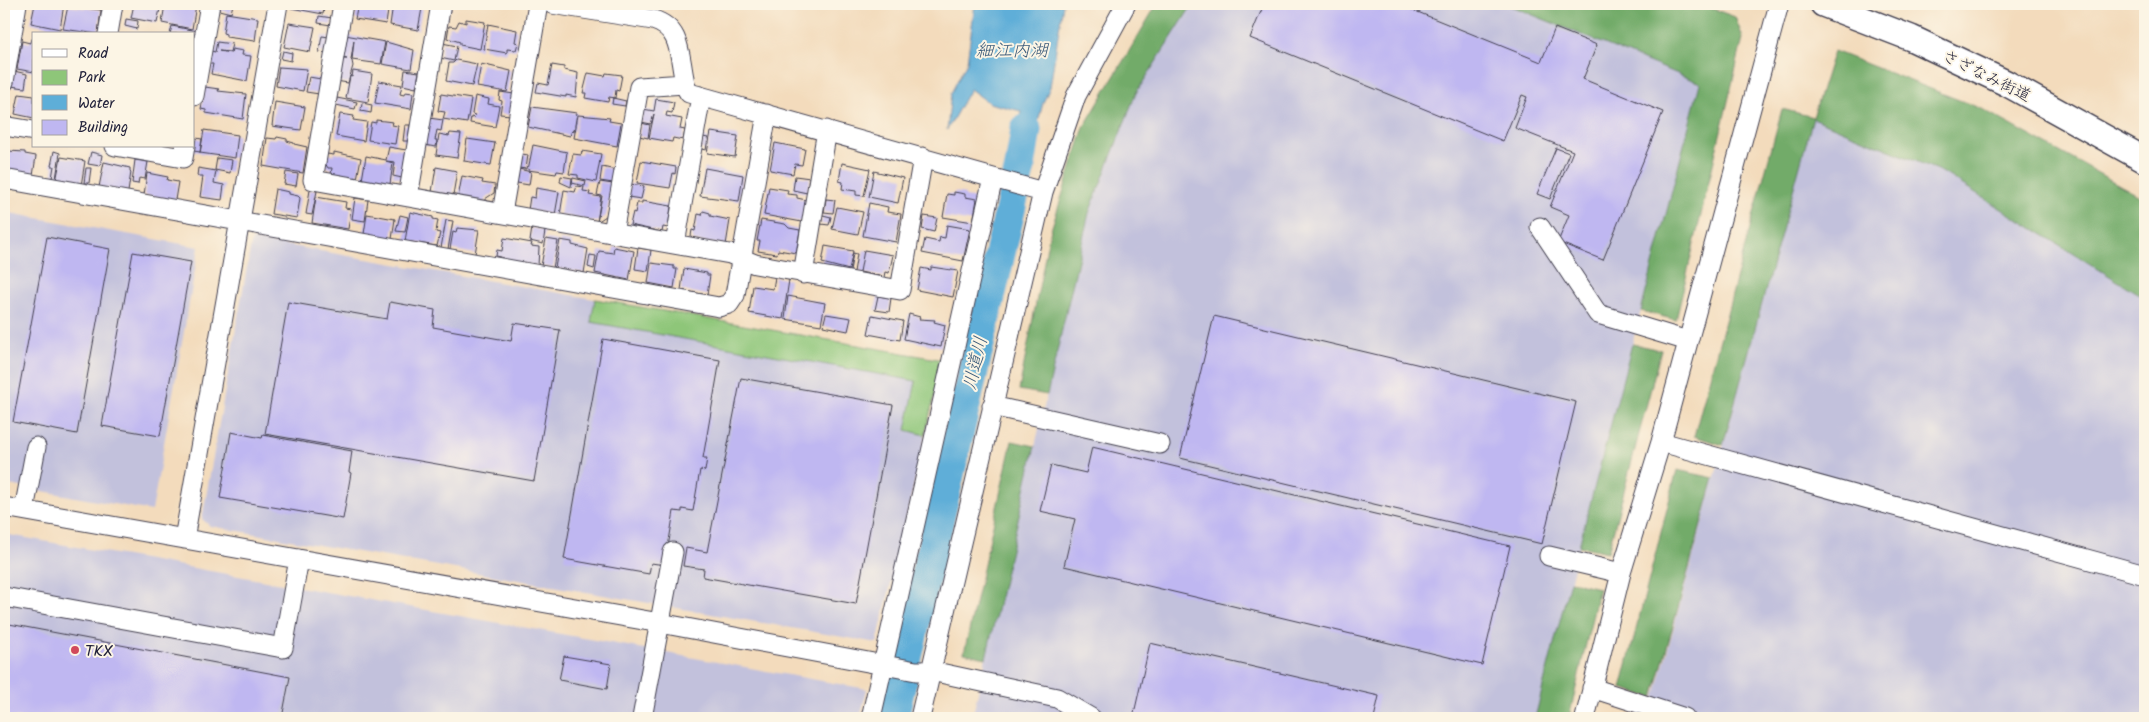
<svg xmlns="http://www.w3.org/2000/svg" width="2149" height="722" font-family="Kalam,'Klee One',sans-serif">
<rect width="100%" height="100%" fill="#fcf5e5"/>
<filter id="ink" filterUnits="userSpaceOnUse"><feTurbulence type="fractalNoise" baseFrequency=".02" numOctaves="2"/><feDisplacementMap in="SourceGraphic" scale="10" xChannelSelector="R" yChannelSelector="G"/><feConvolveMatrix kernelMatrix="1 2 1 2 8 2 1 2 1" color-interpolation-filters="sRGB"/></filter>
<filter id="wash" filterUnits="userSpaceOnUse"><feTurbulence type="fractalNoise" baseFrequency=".0096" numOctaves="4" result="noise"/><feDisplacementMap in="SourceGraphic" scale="20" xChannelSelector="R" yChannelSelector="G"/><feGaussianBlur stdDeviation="1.12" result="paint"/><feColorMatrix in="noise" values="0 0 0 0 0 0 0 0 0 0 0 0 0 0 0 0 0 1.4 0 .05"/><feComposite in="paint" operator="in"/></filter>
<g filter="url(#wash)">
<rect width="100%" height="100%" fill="#f3dbbc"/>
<path fill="#c2c1dc" d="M1193,4H1506L1700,83L1535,718H972L1089,213L1136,93Z
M1813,118L1942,172L2145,298V718H1649Z
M4,212L199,247L152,511L4,484Z
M252,239L943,360L877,643L210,526L202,519Z
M4,534L867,689L860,718H4Z"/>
<path fill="#8ec679" stroke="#58745a" d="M595,299L943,360L925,435L906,430L916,381L591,322Z"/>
<path fill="#72ab69" stroke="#4a6652" d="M1157,4H1193L1136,93L1089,213L1047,395L1019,390L1049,236L1084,127Z
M1506,4H1700L1735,17L1743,38L1676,320L1641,311L1700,83Z
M1834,51L1982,109L2145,199V298L1942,172L1813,118L1723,445L1694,436L1782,109L1813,117Z
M1632,344L1661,350L1608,552L1579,546Z
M1012,441L1035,446L986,658L964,653Z
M1677,470L1714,478L1653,698L1621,688Z
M1570,581L1599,588L1569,718H1535Z"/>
<path fill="#5eaed8" stroke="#40688a" d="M975,4H1063L1050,87L1043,103L1025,172L1011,170L1021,111L989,103L970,89L947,130L951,93L967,62Z"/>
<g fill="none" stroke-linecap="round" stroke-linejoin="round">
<path stroke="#5eaed8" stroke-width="31" d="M893,718L1020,167L1026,129"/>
</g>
<g id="blocks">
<path fill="#bfb7f1" d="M35,4H64L60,29L31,23Z
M134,4H161L157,23L131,18Z
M165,4L196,5L192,29L162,23Z
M220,4H233L231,13L219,10Z
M292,4H325L323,14L291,8Z
M358,4H389L386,24L355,19Z
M393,4L422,8L418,30L390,25Z
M1264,4H1398L1541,62L1555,28L1597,45L1583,79L1663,112L1603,260L1558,242L1569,215L1550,207L1573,151L1515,128L1527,97L1522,95L1503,141L1250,38Z
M68,6L101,10L98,34L63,29Z
M226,13L258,18L255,41L226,37V34L223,33Z
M319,16L332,18L331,25L318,23Z
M126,19L138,21L137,29L125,26Z
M466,19L485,22L480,49L460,45V42L447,38L449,26L456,27L459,21L466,23Z
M289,23L315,27L310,52L284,47Z
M488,24L517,30L515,42L518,43L516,50L507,49V53L484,49Z
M172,26L197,31L196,39L194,38V34H170Z
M345,35L385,42L381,64L352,60L354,40L351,60L352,61L353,66L348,83L336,81L341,59H347L341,58Z
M322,36L329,37L326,53L319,52Z
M31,39L34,40V72L17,69L22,41L30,43Z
M217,42L232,44L230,52L219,51L231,53L232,49L243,51L242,55L251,56L247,81L211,74L213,64H209L211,51L215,52Z
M386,42L414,50L411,69L382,64Z
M442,43L457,46L454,61L440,58Z
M283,51L292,53L291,61L281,59Z
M456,60L477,64L472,86L446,81L449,63H453Z
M481,64L511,71L507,92L477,87Z
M552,65L564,67V70L578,73L576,97L566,95V97L536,92L538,83L548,85Z
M279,67L307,69L303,91L276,86Z
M405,70L419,72L416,88L403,85Z
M14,71L27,74L25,88L11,86Z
M353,71L372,74L368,102L346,98L350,76L352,77Z
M588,73L605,76L606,73L622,75L619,91L616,90L615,98L609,97L608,102L585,98L586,93H583Z
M309,77L321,79L319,94L306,92Z
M379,81L402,85L400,94L404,95L405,92L413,93L411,109L375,103Z
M205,87L219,89L218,91L246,94L243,119L206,113V110L201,109Z
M500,92L514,94L511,115L500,114L502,101L499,100Z
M19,94L34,96V118L15,114Z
M441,94L471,99L467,123L443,119L445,112L438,111Z
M475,96L489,99L488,104L499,106L495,127L470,123L471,117L474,118L475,115L472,114Z
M337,98L357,102L355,109L336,105Z
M613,98L626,101L625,106L612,104Z
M656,99L674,102L672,113L667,112L666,116L682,119L680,129L685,130L683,140L673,138L672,142L649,138L654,114L651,124L641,122L643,109L654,111Z
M275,102L305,107L301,130L272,126Z
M362,103L372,105L371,113L361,111Z
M532,107L577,113L574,131L572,130L570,136L528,127Z
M340,114L354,116L353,120L367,122L364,141L336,136Z
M578,115L610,118L609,121L621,123L617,146L574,138Z
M429,118L443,120L441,131L437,130L435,140H437L436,147L424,145Z
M376,120L393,122L392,125L398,126L395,144L368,140L371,122L376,123Z
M641,123L650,125L648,138L639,136Z
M405,125H410L408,141H403Z
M204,130L238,135L235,158L200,153Z
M711,132L738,136L735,157L707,153Z
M450,133L461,134L457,158L436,155L439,134L449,136Z
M277,137L287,139V141L294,143V144L307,147L303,173L263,166L267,138L276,139Z
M703,137L708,138L706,150L701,149Z
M196,138L202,139L200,152L194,151Z
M467,139L495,143L491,165L464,161Z
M775,143L805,149L802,165L795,164L793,174L770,170Z
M533,145L567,152L564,172L557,171L556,174L528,170Z
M389,147L406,150L402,178L393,176L395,162L386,161L393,163L390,184L362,180L366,156L386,160Z
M1556,148L1569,153L1550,199L1537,194Z
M8,151L25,152V154L36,156L33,176L5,172Z
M54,151L60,153L56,179L52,178L54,166H51Z
M582,151L601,154L596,182L578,178V175L569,174L573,154L581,155Z
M91,152L102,155L100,166L88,164Z
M334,152L361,158L357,179L331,174L332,168H328L325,163L327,154L334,155Z
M522,154L528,155L526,169L519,168Z
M61,157L85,161L81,186L56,181Z
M217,158L232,160L230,173L215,170Z
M135,160L148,162L145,179L139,178L138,184L132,183Z
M641,161L676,167L675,174L673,173L670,188L637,183Z
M104,162L130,168V171L131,172L128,192L99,187Z
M842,163L870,169L864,196L856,195V191L842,189L843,182L839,181Z
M436,167L457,171L453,195L432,192Z
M602,167L616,170L613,183L600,181Z
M86,168H91L89,183H84Z
M198,168L216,171L214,183L224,185L222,200L200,197L203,176H197Z
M705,168L743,175L739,201L700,196Z
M519,169L531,172L529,185L517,183Z
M874,171L903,178L898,203L869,197Z
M286,172L298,174L296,186L284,184Z
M147,173L168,177L167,180L178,182L175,200L144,195Z
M462,176L483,180L482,183L495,185L494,193L485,199V203L458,198Z
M561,176L572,178L571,187L560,182Z
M795,176L810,178L807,193L793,190Z
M573,178L586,181L585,186L572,183Z
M600,182L613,184L606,216L597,222L602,196L597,195Z
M630,184L644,186L641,199L628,197Z
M577,186L584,187L583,191L590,192L589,195L601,197L597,222L560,215L564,190L575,192Z
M769,187L788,190L787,194L797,195V198L806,200L802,222L764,215Z
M536,188L559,192L555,215L528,210L530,197L535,198Z
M275,189L289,192V194L298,196L300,198L297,218L271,214Z
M310,190L317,191L312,215L306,214Z
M954,192L965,194V197L977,199L973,222L943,217L947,194L954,195Z
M316,197L346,202L345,208L351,209L348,229L312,223Z
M355,198L368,200L365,221L352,219Z
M826,199L835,200L833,213L824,212Z
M642,201L671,206L668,228L663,227L662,232L630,225L633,212L635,213L637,203H642Z
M869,203L888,207L887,212L901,214L896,242L863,236Z
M837,207L863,212L858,234L832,229Z
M703,211L710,213V216L730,220L726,245L694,241L691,236L692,230L695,231L698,214L702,215Z
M410,212L433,217V219L438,220L436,232L440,233L437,246L405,241Z
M367,214L395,219L392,239L364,234Z
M400,215L408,217L405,232L396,231Z
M823,215L831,217L829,225L821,224Z
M924,216L937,218L934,232L922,229Z
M446,220L453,221L448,249L441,248Z
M761,220L785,224L789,228L800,230L796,253L778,250L777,254L758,251L760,241H757Z
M947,225L970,229L963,261L922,253L925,239L939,242L940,237L945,238Z
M457,228L479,230L475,254L450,249L453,232L456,233Z
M532,228L545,231L543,244L530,241Z
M47,237L110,249L77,434L13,422Z
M504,238L532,243L531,246L539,247L538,266L507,261L501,257L496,256L497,250L502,251Z
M546,239L558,241L553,268L541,266Z
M560,240L572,242V245L588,249L584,273L555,268Z
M825,246L853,251L849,270L822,263Z
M614,247L634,251L629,280L595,273L599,251L613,253Z
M638,248L651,250L648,271L635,269Z
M864,250L893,255L889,273L885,272L884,277L860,272Z
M133,252L191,262L160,436L102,426Z
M853,253L857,254L854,272L850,271Z
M590,255L596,256L594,269L588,267Z
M651,263L674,266V269H677L674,288L648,283Z
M931,267L958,271L953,297L917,290L921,268L931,270Z
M684,269L707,273V275H710L707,295L681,290Z
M775,277L789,280L783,319L749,313L753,286L773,289Z
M788,296L825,303L821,325L785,319Z
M878,296L891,298L889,312L875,310Z
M288,302L387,319L390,302L435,310L433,327L511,341L514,323L560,330L534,481L265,434Z
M826,314L851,318L848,331L823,326Z
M909,314L920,317L919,319L935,320L934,322L945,325L941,347L904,339Z
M872,315L903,321L900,340L868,334Z
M1214,316L1576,402L1542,544L1180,458Z
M603,339L720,360L703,458H707L705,471L700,470L693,511L682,509V512L674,511L665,565L651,563L649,574L564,559Z
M741,378L893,405L856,604L703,577L704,569L683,566L686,548L707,552Z
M231,432L262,438L263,435L352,451L349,472L351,473L343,519L220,498Z
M1092,447L1510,546L1482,665L1064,566L1075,519L1040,511L1051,465L1086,473Z
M4,623L290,677L282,718H4Z
M1150,643L1379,696L1374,718H1133Z
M564,656L611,664L607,689L559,680Z"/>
</g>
</g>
<g filter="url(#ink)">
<use href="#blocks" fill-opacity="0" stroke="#413e4e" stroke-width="1"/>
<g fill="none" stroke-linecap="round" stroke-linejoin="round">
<defs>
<path id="minor" d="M343,4L313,180L730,254L755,264L900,290L923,157
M552,4L653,20C681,28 679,54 684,78C685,84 686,89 689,93L1043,192
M108,34L113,4
M4,82L17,4
M194,96L210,4
M4,126L34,131
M115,146L183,158L185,146
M4,179L719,307L729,304L735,295L767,114
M408,197L441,4
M502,213L538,4
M1540,227L1598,314L1688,341
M613,233L639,87L685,84
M675,244L701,96
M803,274L827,130
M992,406L1160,444
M1661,442L2145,575
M4,507L660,623L916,671H931L1057,698L1091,718
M24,510L36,447
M184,539L278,4
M1549,556L1621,573
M4,597L283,648L299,559
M1592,688L1685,718
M642,718L673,552
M871,718L993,178
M920,718L1043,192L1076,96L1126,4
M1585,718L1621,573L1661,442L1779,4"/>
<path id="major" d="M1823,4L1911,38L2006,83L2145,160"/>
</defs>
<use href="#minor" stroke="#413e4e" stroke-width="21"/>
<use href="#major" stroke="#413e4e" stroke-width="28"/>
<use href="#minor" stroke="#fff" stroke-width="19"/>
<use href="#major" stroke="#fff" stroke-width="25"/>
</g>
</g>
<circle fill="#d1495b" stroke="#fcf5e5" stroke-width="2" cx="75" cy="650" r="5"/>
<g text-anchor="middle" stroke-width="4" stroke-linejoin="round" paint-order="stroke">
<g font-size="16" fill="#22223b" stroke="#fcf5e5">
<text transform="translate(1987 75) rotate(26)" y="6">さざなみ街道</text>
</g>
<g font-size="16" fill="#22223b" stroke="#fcf5e5" text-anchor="start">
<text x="85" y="656">TKX</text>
</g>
<g font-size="18" font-style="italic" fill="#3a5a7a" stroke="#fcf5e5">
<text x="1012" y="56">細江内湖</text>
<text transform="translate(975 363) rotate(-77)" y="6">川道川</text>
</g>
</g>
<rect width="2149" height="722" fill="none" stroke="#fcf5e5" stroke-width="20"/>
<rect x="32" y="32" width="162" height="115" fill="#fcf5e5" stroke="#a5a1a1"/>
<rect x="42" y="49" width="25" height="8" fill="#ffffff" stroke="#a5a1a1"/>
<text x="78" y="58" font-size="15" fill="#22223b">Road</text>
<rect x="42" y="70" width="25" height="15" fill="#8ec679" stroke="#a5a1a1"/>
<text x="78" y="82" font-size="15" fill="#22223b">Park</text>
<rect x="42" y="95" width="25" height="15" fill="#5eaed8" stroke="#a5a1a1"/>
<text x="78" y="108" font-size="15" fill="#22223b">Water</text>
<rect x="42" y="120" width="25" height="15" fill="#bfb7f1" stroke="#a5a1a1"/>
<text x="78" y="132" font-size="15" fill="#22223b">Building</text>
</svg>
